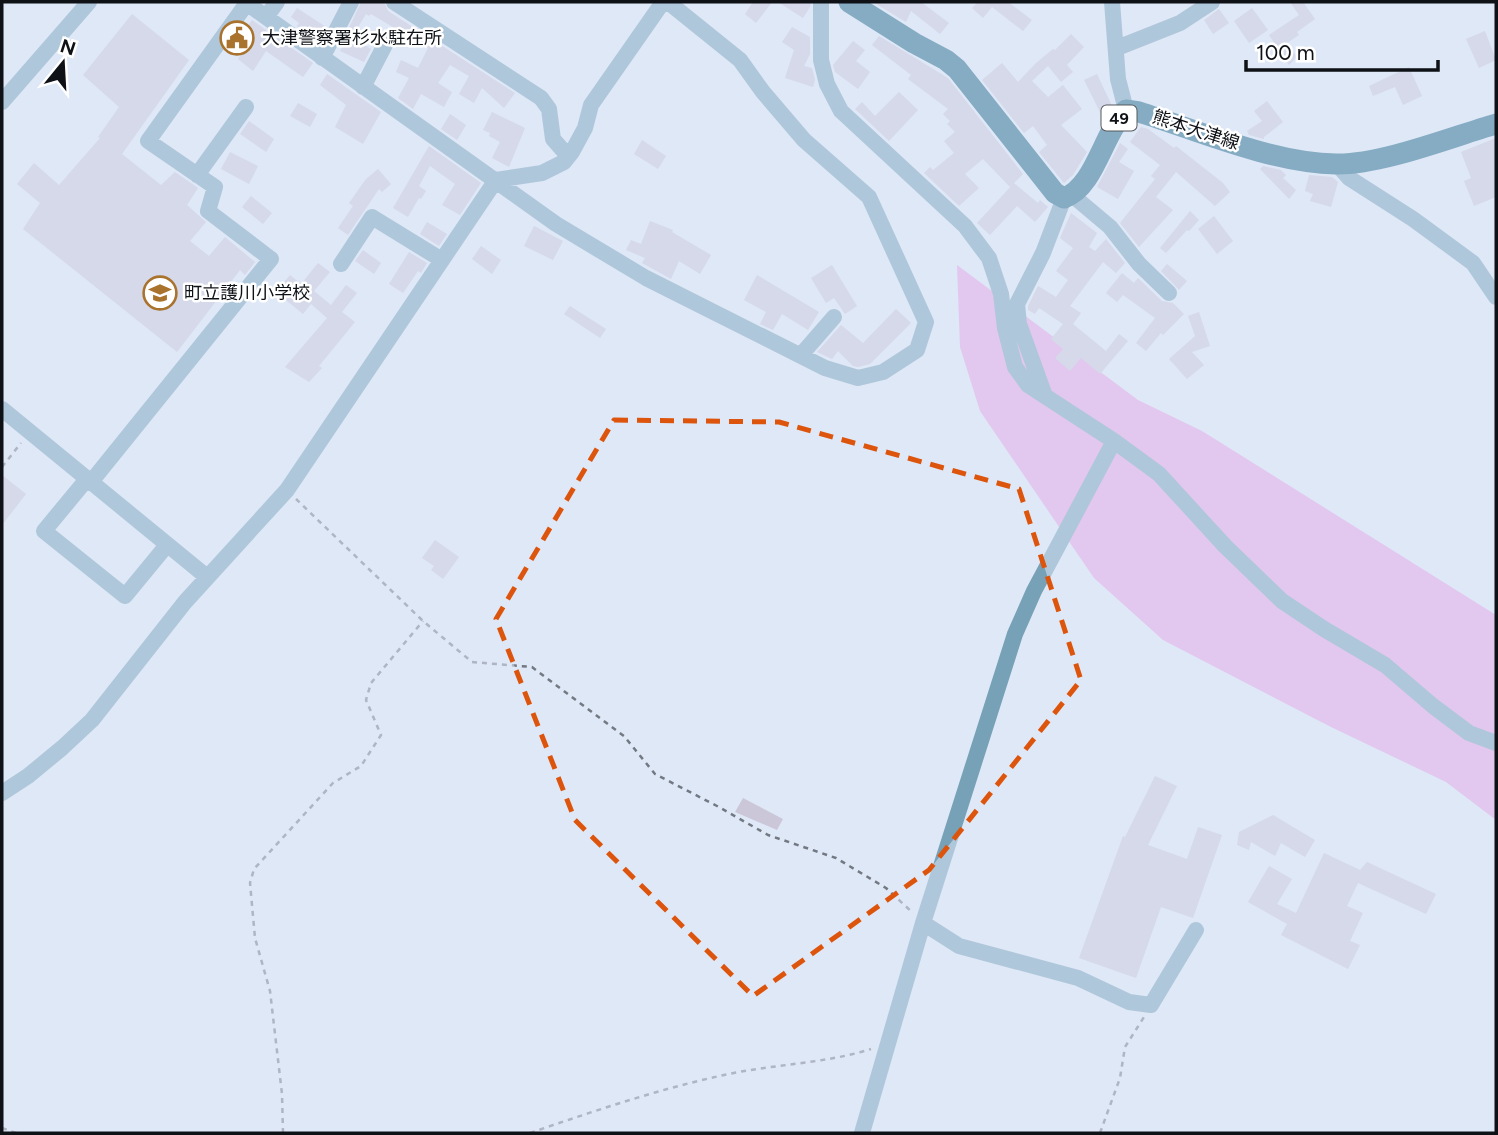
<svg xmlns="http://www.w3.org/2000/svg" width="1498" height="1135" font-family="Figtree,'Noto Sans JP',sans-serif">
<rect width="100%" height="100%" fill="#dfe8f7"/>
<path fill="#e7a1e2" d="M957,265L1138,400L1202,431L1496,615V820L1446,782L1331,727L1163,640L1094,578L980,411L960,347Z"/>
<path fill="#cbc7d8" d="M361,2H384L388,11L515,93L504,108L482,88L474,103L459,94L469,76L450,65L438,83L452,92L444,107L421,94L413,109L398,98L409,78L396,72L401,60L418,68L428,48L371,14L369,16L366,14L352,37L371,49L364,62L340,51L349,36L346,34Z
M753,2H772L756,23L745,14Z
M778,2H811L810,7L803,18Z
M873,2H921L949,23L940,34L911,11L906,22Z
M978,2H1008L1032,20L1023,31L992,7L983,18L972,8Z
M1290,2H1303L1315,19L1297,32L1299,35L1287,43L1297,57L1289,65L1269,35L1299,15Z
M297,8L326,27L319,42L297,26L299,23L291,17Z
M1252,8L1268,30L1249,43L1234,21Z
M1219,9L1229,23L1213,34L1204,20Z
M132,14L189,60L122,154L161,185L175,172L198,188L187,205L206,222L190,241L209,256L225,237L255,262L245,275L240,270L177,352L23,229L40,203L17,184L34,163L59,185L100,138L98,137L119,107L83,75Z
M252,20L313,63L303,77L266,51L253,71L238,59L247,46L238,40Z
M792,27L810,37V54L804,66L812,68L815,80L813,87L785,78L794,50L782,42Z
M1485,31L1496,60L1479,68L1466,39Z
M1071,34L1084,47L1067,65L1073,72L1061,82L1048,66L1032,81L1048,97L1063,85L1082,109L1061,125L1087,152L1073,175L1064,183L1039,152L1047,145L1033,126L1024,133L982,80L1002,63L1018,82L1036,63L1053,49L1055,50Z
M879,36L948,78L1023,174L1010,187L983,159L965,174L979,188L959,206L924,173L930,167L933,170L954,153L944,141L955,132L947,124L950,121L943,114L948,109L908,79L911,75L872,45Z
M853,41L865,50L856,61L870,72L858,89L835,72L833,65Z
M1409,67L1422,96L1403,105L1395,87L1373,96L1369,86Z
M327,74L381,112L363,144L335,127L346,105L320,85Z
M1097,74L1112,106L1102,116L1084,80Z
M899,92L918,110L889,141L855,109L862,102L875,116Z
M1267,101L1283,122L1264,137V139L1249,135L1247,131L1262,121L1254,111Z
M298,103L317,114L310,127L290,116Z
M492,112L525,128L509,167L492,158L500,142L489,136L490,133L483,130Z
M450,114L466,125L457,140L441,129Z
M249,121L274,139L266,152L240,134Z
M1141,127L1148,129L1174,148L1176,146L1223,183L1230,192L1215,206L1176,172L1156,197L1173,210L1139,247L1120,223L1155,179L1151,176L1160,165L1130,142Z
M1496,138V197L1474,206L1464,181L1471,178L1461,152Z
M642,140L666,156L658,169L634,154Z
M1120,143L1128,149L1119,162L1134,171L1118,199L1097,187Z
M429,146L481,183L460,215L442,205L455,184L430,166L419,186L426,191L421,199L419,198L408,217L393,208Z
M230,152L258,166L249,184L221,169Z
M1263,166L1281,170L1286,175L1283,178L1296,190L1289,199L1260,169Z
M378,169L391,184L382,192L379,189L348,235L338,228L353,206L349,203L366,179Z
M1309,175L1332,177L1338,182L1331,207L1310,201L1313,194L1305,191Z
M1014,183L1038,203L1040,200L1048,207L1035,222L1017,206L990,235L977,223Z
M251,196L272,213L263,224L242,207Z
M1190,211L1199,220L1189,231L1187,230L1166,253L1160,248Z
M1071,213L1097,233L1089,247L1095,251L1106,239L1125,263L1116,273L1103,262L1070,306L1081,313L1073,324L1106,351L1119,334L1128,341L1100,374L1081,358L1070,371L1055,358L1063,349L1051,339L1063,324L1039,308L1035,314L1028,310V306L1038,286L1056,297L1068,280L1056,271L1073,248L1060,238Z
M1214,216L1233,241L1217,254L1198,229Z
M650,221L673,230L672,232L711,255L700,274L679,261L671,279L642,263L645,258L626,250L631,240L641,244Z
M427,222L447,234L439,246L420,234Z
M534,226L563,241L553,260L524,246Z
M481,246L501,260L492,274L472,259Z
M363,250L381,263L374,274L355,261Z
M409,252L427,263L421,273L418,271L403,293L389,284Z
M318,263L330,272L314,291L331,305L346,285L357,293L342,312L355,322L319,366L322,368L309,382L285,367L327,318L311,304L303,314L276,292L290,275L301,284Z
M1167,264L1187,281L1179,290L1161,271Z
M832,265L857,306L845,314L834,298L826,303L811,278Z
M1122,273L1134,283L1138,278L1162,301L1173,303L1184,314L1163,335L1161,333L1146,351L1136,343L1155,318L1123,295L1117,302L1106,293Z
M757,275L819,312L808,330L782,314L773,330L760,324L766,312L744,300Z
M570,306L606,329L600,338L564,314Z
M896,309L911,323L870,364L858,367L853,366L838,351L832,359L817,352L841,325L863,343Z
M1199,312L1210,346L1192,352L1204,365L1187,379L1169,359L1195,336L1188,316Z
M2,475L26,494L2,525Z
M435,540L459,557L443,579L431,570L434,566L422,558Z
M1155,776L1177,786L1148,845L1187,859L1198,827L1222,835L1193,918L1161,907L1136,978L1079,958L1123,836L1125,837Z
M743,798L783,819L777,830L735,812Z
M1273,815L1315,840L1305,857L1281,843L1275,856L1251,842L1249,850L1237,845L1239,832Z
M1324,853L1360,870L1367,862L1436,894L1426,914L1358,883L1347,906L1363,913L1350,941L1360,945L1348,969L1281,935L1287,924L1248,902L1269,866L1292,879L1277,904L1296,913Z"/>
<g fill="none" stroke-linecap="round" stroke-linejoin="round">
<path stroke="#737983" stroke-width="2.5" stroke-dasharray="5 5" stroke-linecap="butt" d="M2,467L21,443
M296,499L423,621L472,662L532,667L624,736L655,774L717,806L768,835L836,858L886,888L913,913
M2,1128L16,1133
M283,1133L282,1094L270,991L255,938L250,883L254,869L333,783L361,766L381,735L366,700L371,683L423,621
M530,1133C594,1111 659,1089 724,1075C773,1064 824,1064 871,1049
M1100,1133L1120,1078L1125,1047L1144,1017"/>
<path stroke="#77a1b6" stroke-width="16" d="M245,2L556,224L646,278L825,368L858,378L883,372L917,350L926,322L869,197L804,140L763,92L740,60L668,2
M394,2L541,98L549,109L553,139L568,156
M821,2V60L827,84L841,111L965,226L989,258L1001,294L1005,328L1015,367L1028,385L1114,441L1159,474L1225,546L1282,601L1324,629L1385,665L1433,706L1469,733L1496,743
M1112,2L1118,79L1126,110
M266,17L277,2
M1117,48L1180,23L1212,2
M322,58L351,2
M363,87L388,39
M2,102L89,2
M1337,164L1349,178L1413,219L1473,263L1496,297
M197,175L246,107
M1072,195L1110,227L1139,264L1169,293
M341,264L372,217L442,260
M801,355L834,317
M1045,396L1019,324L1017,304L1043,253L1064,198
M2,409L207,577
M87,479L44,531L125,596L167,545
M91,482L271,259L208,211L215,187L148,141L247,3
M2,793L28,776L62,748L92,720L185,602L287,490L496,180L542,173L564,162L572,152L585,128L591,105L663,2
M923,923L959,946L1078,978L1129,1002L1151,1005L1196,930
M862,1133L923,923L1015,634L1034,591L1114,441"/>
<path stroke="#196480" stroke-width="21" d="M849,2L914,43L946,60L957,69L1055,193L1064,198C1095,187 1103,133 1126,110L1139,112C1199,131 1273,163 1336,164C1381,165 1451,137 1496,124"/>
</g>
<path d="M0 0H1498V1135H0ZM614,420L779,422L1019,489L1081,680L929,870L753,996L575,820L496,619Z" fill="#dfe8f7" fill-opacity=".55" fill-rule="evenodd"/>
<path fill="none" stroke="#dd550c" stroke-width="5" stroke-dasharray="14 9" stroke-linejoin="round" d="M614,420L779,422L1019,489L1081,680L929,870L753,996L575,820L496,619Z"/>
<defs>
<symbol id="civic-ring" viewBox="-11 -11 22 22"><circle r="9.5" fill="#fff" stroke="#a9732e" stroke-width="1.5"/><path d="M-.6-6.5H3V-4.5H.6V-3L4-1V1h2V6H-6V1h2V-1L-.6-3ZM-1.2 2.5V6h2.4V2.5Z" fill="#a9732e"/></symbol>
<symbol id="school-ring" viewBox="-11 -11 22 22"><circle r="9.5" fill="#fff" stroke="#a9732e" stroke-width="1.5"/><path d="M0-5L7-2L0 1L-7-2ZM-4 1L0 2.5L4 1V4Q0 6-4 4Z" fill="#a9732e"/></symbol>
</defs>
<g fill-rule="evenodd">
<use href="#civic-ring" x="218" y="19" width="38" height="38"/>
<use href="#school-ring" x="141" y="274" width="38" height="38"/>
</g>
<g text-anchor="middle" stroke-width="5" stroke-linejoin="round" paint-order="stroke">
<rect fill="#fff" stroke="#56585c" stroke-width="2" x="1101.5" y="105.5" width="35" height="25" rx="5"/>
<g font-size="16" font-weight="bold" fill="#0e1116">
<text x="1119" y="124">49</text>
</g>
<g font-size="18" fill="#0e1116" stroke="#fff" text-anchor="start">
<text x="262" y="44">大津警察署杉水駐在所</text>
<text x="184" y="299">町立護川小学校</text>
</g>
<g font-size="18" fill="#0e1116" stroke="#fff">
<text transform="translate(1196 130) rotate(18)" y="6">熊本大津線</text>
</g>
</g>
<rect width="1498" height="1135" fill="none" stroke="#0e1116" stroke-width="7"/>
<g transform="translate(63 63) rotate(18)" stroke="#ffffff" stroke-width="5" paint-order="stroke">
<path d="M0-5L12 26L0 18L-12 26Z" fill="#0e1116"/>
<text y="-10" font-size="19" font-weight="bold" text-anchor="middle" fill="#0e1116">N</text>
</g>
<path d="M1246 60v10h192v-10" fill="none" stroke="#0e1116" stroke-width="3.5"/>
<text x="1256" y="60" font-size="21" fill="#0e1116" stroke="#ffffff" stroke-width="5" paint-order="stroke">100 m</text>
</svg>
